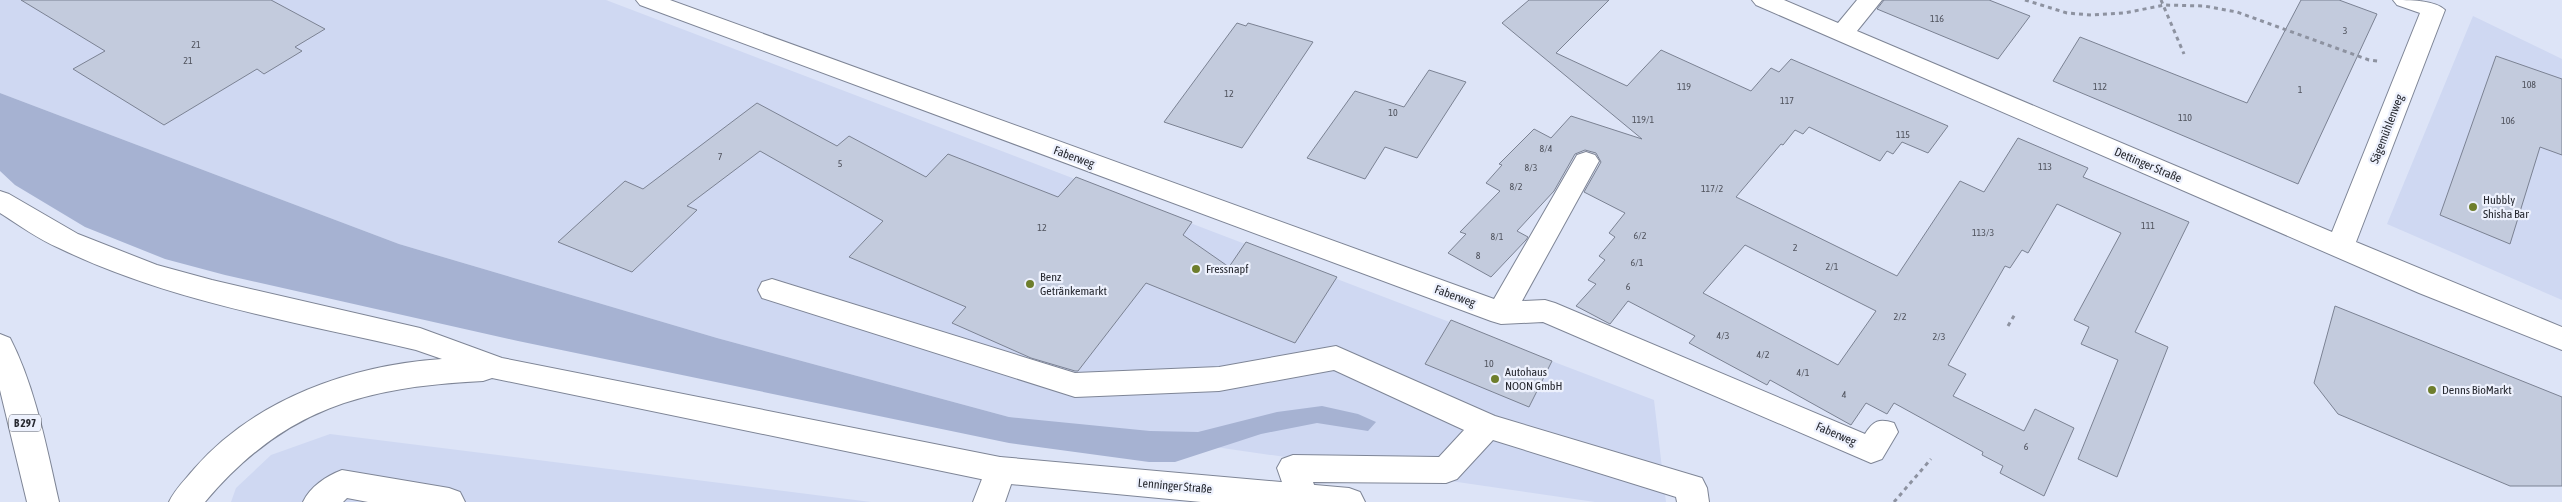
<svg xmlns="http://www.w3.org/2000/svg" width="2562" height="502" font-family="'Asap Condensed',sans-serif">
<rect width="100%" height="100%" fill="#dde4f7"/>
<path fill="#cfd8f2" d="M0,0H606L1654,400L1666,502H1595L1009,417L717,338L399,244L0,93Z
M2473,16L2562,59V300L2387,224Z
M330,434L871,502H231L236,488L271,455Z"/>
<path fill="#a6b2d2" d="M0,93L399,244L717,338L1009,417L1150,431L1198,432L1277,412L1322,406L1358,414L1376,422L1368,431L1317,423L1261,434L1175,462H1149L1009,443L518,341L225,275L165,259L85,227L15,185L0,171Z"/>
<path fill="#c3cbdd" stroke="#7b8293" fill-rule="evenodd" d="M21,0H271L325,29L295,47L302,51L264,74L257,69L164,125L73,69L105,51Z
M1529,0H1609L1556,53L1627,86L1661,50L1751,91L1771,68L1779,72L1791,59L1948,126L1928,153L1902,142L1893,154L1887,151L1880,161L1809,127L1803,134L1795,130L1783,145L1781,144L1736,197L1897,276L1960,181L1984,192L2018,138L2088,168L2083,177L2189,222L2135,332L2168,347L2117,477L2078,459L2118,360L2081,344L2089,327L2074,320L2121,233L2057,204L2028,253L2022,250L2010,268L2005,266L1948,365L1966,374L1953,396L2024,431L2035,409L2074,428L2044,496L2000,473L2003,466L1982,455L1983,452L1894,403L1887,414L1866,403L1851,425L1770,380L1767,385L1689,343L1695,336L1628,301L1610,324L1576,306L1596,284L1588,280L1605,260L1599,256L1615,237L1609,233L1625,213L1584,192L1601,162L1596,153L1585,150L1575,154L1554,191L1517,231L1528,237L1526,240L1491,277L1448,253L1466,234L1460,232L1500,191L1486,183L1502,165L1499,164L1534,129L1551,138L1571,116L1642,139L1502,23ZM1745,245L1876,311L1838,365L1703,293Z
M1884,0H1989L2030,16L1998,59L1877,9Z
M2301,0H2339L2377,14L2298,184L2053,81L2080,37L2247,103Z
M1237,23L1246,26L1248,23L1313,42L1242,148L1164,122Z
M2496,56L2562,79V155L2540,147L2510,244L2440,215Z
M1429,70L1466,82L1417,158L1385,147L1365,179L1307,158L1355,91L1404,107Z
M757,103L837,146L849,136L926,177L948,154L1058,197L1076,177L1192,222L1183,235L1229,267L1246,242L1337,277L1295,343L1146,283L1078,371H1075L1031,358L952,323L966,307L849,257L883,221L760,151L687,206L697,210L632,272L558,242L625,181L643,189Z
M2335,306L2562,397V486H2510L2338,414L2314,383Z
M1451,320L1552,361L1529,407L1425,364Z"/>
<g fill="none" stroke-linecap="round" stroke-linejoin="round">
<defs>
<path id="minor" d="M636,0H670L1494,299L1577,155L1586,152L1595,155L1599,161L1522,301L1545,300L1555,303L1865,434C1873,421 1879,418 1894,423L1898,432L1882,459L1871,463L1543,322L1501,324L1491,321L640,5Z
M1752,0H1784L1838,23L1857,0H1882L1857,31L2332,232L2420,13L2397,5L2393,0C2409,0 2435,0 2445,10L2356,242L2562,327V350L2419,293L1756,5Z
M772,279L1075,373L1219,367L1336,346L1495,416L1702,478L1707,488L1709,502H1677L1676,497L1493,440L1457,479L1446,483L1313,482L1319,498L1317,502H1289L1277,468L1282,459L1293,455L1439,457L1464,430L1334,370L1219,391L1075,397L762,298L758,290L762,282Z
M1000,457L1011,461L1016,470L1005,502H973L989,461Z
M342,470L449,488L460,492L465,502H368L347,498L343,502H303C310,487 326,476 342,470Z"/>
<path id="major" d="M0,191L9,194L78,234L157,265L212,280L420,328L502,358L1000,457L1349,488L1360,492L1365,502H1201L1000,483L492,378L483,381C364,387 284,408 205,502H169C175,489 185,480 194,469C255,399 351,365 442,359L416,350C297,322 170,302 59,248C38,239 19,225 0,213Z
M0,334L10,338C35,386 47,449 59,502H27L0,390Z"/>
</defs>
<use href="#minor" stroke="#7e8596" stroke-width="2"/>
<use href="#major" stroke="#7e8596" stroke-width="2"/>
<path stroke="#8d92a0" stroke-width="3" stroke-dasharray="4 4" stroke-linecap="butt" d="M2025,0L2067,13L2091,15L2124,13L2165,5L2204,6L2237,12L2369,60L2378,61
M2161,0L2184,54
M2008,326L2015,314
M1894,502L1931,459"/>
<use href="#minor" fill="#fff" fill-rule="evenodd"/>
<use href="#major" fill="#fff" fill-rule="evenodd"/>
</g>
<g fill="#6e7e2c" stroke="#edf1fd" stroke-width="2">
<circle cx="2473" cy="207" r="5"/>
<circle cx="1196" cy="269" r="5"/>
<circle cx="1030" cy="284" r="5"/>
<circle cx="1495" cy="379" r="5"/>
<circle cx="2432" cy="390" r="5"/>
</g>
<g text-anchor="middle" stroke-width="4.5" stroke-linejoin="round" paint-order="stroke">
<g font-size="10" fill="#4f525c">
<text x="1937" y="22">116</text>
<text x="2345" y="34">3</text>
<text x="196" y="48">21</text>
<text x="188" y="64">21</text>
<text x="2529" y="88">108</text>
<text x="1684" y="90">119</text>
<text x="2100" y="90">112</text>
<text x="2300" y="93">1</text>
<text x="1229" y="97">12</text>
<text x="1787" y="104">117</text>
<text x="1393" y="116">10</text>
<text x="2185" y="121">110</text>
<text x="1643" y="123">119/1</text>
<text x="2508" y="124">106</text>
<text x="1903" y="138">115</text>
<text x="1546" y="152">8/4</text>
<text x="720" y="160">7</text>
<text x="840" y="167">5</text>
<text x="2045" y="170">113</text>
<text x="1531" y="171">8/3</text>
<text x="1516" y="190">8/2</text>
<text x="1712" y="192">117/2</text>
<text x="2148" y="229">111</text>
<text x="1042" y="231">12</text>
<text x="1983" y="236">113/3</text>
<text x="1640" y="239">6/2</text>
<text x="1497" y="240">8/1</text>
<text x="1795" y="251">2</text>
<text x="1478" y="259">8</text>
<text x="1637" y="266">6/1</text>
<text x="1832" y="270">2/1</text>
<text x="1628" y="290">6</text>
<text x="1900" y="320">2/2</text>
<text x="1723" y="339">4/3</text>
<text x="1939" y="340">2/3</text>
<text x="1763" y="358">4/2</text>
<text x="1489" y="367">10</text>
<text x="1803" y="376">4/1</text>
<text x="1844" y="398">4</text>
<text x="2026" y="450">6</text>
</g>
<rect fill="#edf1fd" stroke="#63666e" stroke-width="1" x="9" y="414.5" width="32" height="17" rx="4"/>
<g font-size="11" font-weight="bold" fill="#282a31">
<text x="25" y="427">B 297</text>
</g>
<g font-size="12" fill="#282a31" stroke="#edf1fd">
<text transform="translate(2387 129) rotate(-69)" y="4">Sägemühlenweg</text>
<text transform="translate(1074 157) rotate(20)" y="4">Faberweg</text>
<text transform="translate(2148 165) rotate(23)" y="4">Dettinger Straße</text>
<text transform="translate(1455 296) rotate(20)" y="4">Faberweg</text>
<text transform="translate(1836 434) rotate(23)" y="4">Faberweg</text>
<text transform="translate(1175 486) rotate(5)" y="4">Lenninger Straße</text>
</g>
<g font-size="12" fill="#282a31" stroke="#edf1fd" text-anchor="start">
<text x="2483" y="204">Hubbly<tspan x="2483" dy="14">Shisha Bar</tspan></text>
<text x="1206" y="273">Fressnapf</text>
<text x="1040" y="281">Benz<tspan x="1040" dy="14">Getränkemarkt</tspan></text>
<text x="1505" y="376">Autohaus<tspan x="1505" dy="14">NOON GmbH</tspan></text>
<text x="2442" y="394">Denns BioMarkt</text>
</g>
</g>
</svg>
